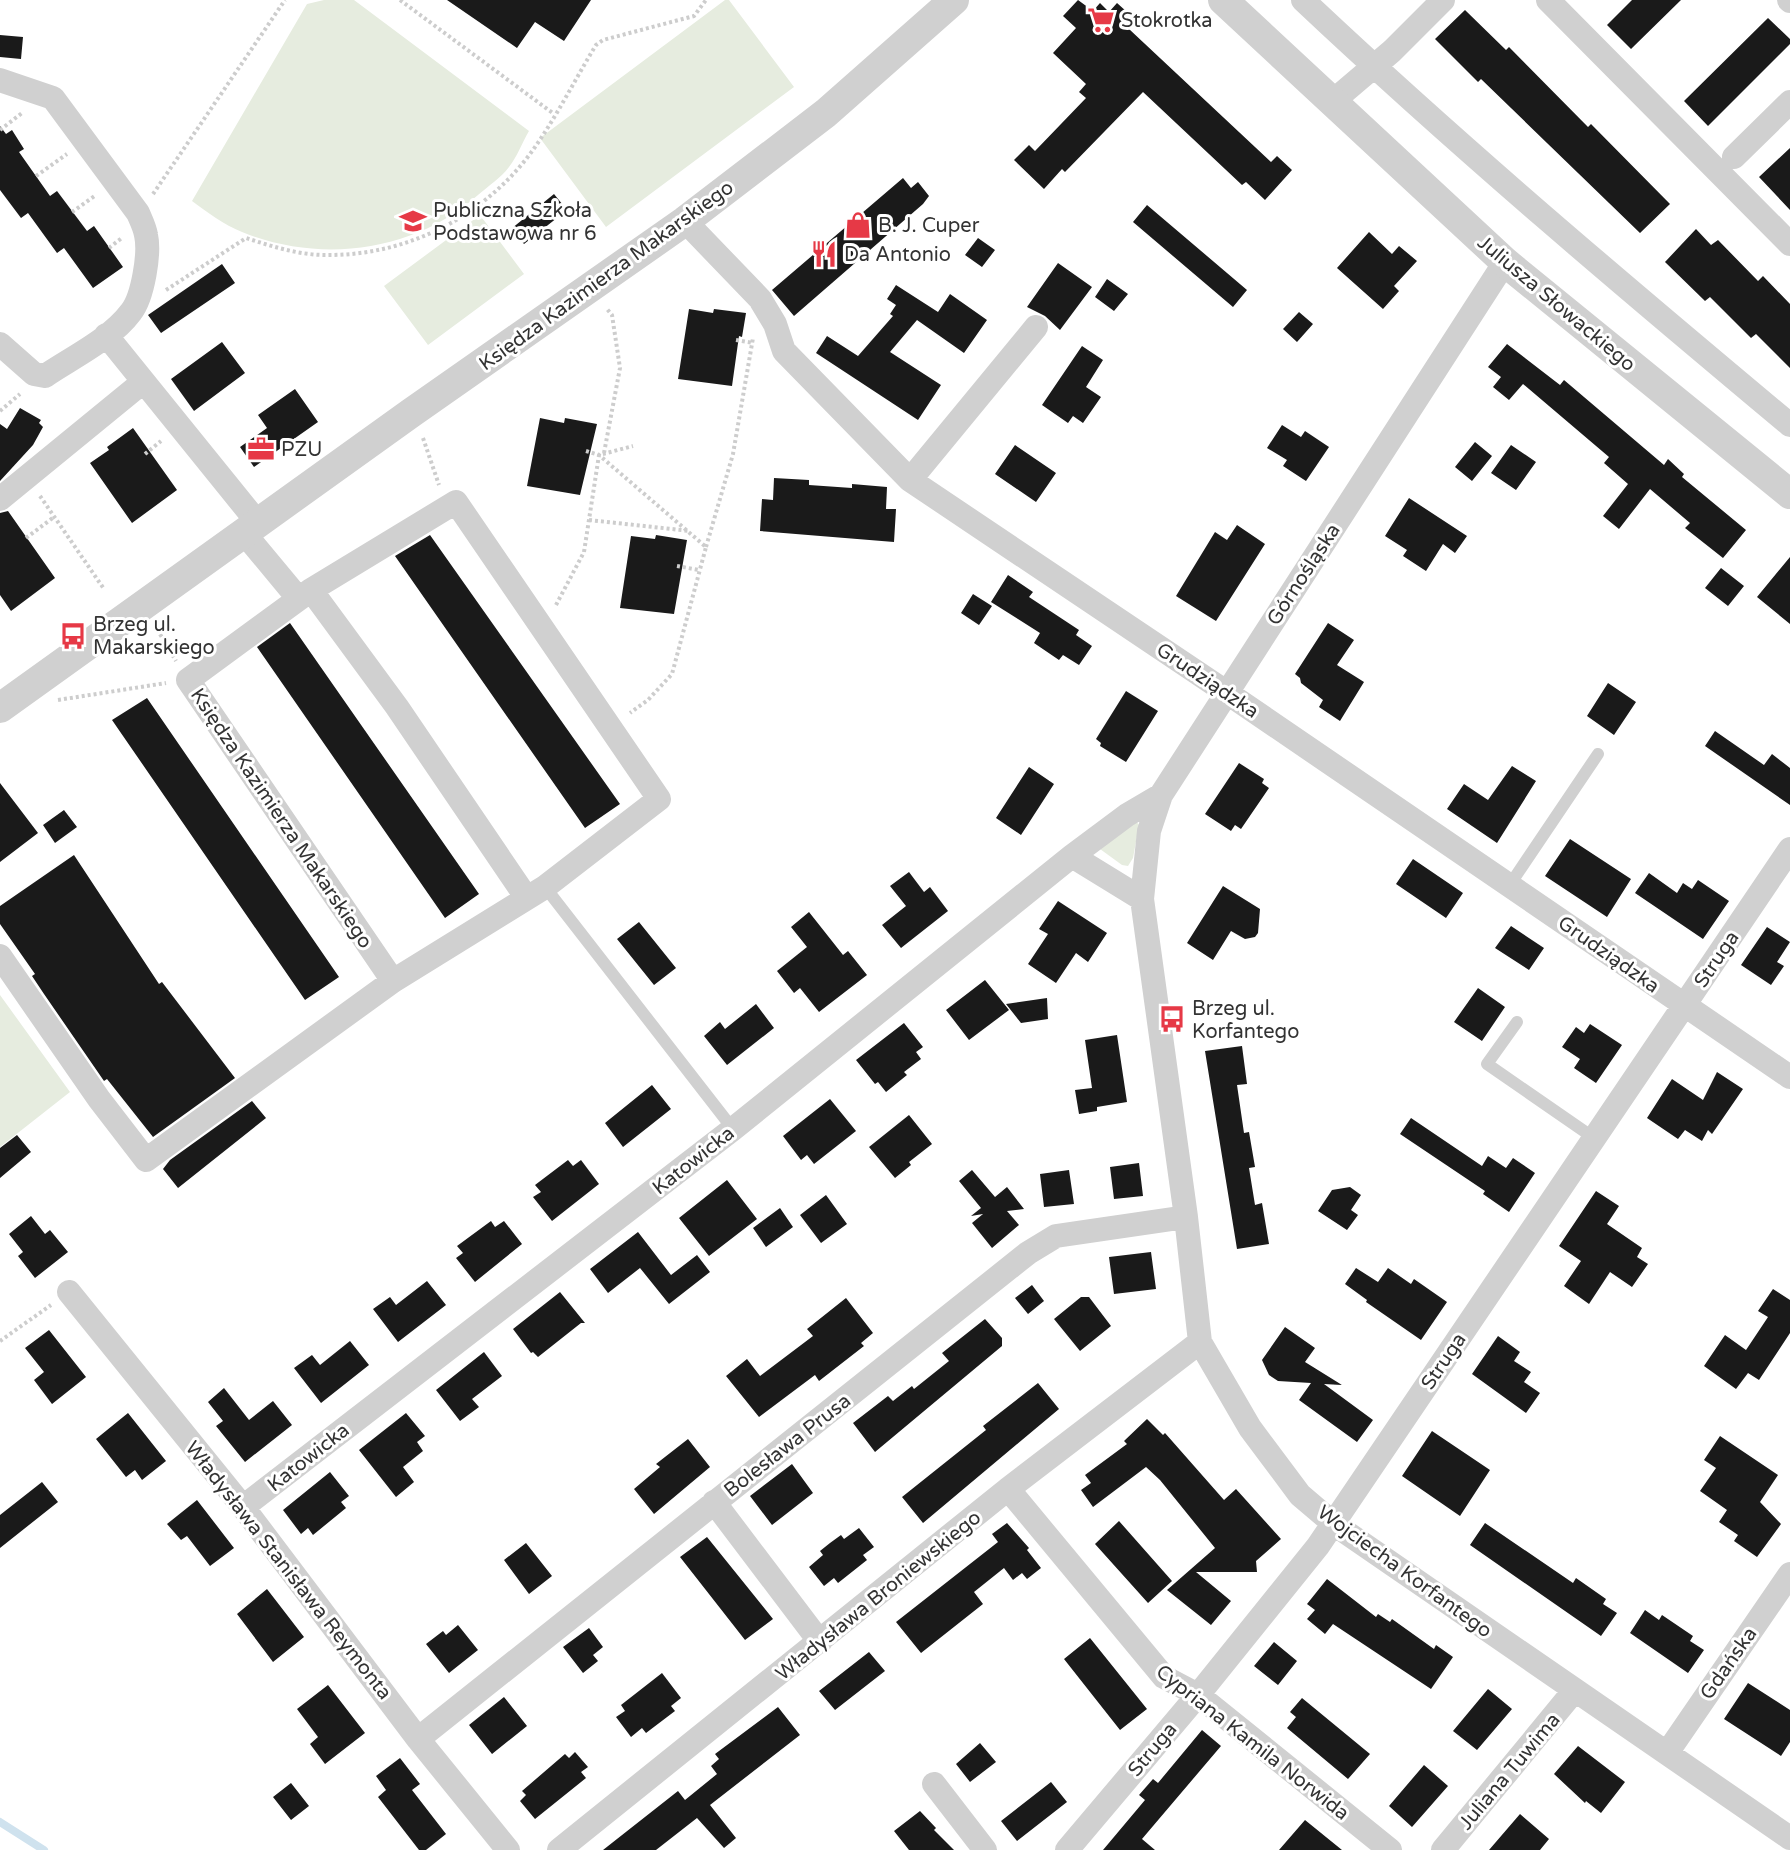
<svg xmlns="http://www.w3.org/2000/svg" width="1790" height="1850" font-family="'Varela Round',sans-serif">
<rect width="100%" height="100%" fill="#fff"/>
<path fill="#e6ecdf" d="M324,0H354L529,131C522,143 517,157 509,167C501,178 488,186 478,195C414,252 321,264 242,232C224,225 207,212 192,201L307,4Z
M725,0H729L794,87L606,227L540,138Z
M480,215L524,274L428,345L384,286Z
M1136,821L1139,825L1133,858L1128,866L1122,865L1100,849Z
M0,995L70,1092L0,1147Z"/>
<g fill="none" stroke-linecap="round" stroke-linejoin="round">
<path stroke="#cfe2ee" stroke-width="8" d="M0,1822L44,1850"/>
</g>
<path fill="#1a1a1a" d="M447,0H591L564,41L535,22L517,48Z
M1078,0L1093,11L1100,3L1109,12L1117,3L1137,21L1129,29L1271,162L1277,156L1292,170L1265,200L1246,182L1242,185L1143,92L1065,172L1062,169L1044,189L1014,160L1029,145L1035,151L1086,98L1079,92L1086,84L1053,53L1076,28L1063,16Z
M1632,0H1681L1631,49L1607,25Z
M1465,10L1506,50L1509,47L1588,127L1591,124L1670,204L1640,233L1481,79L1478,82L1435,39Z
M1768,18L1790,39V44L1708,126L1684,101Z
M0,35L23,37L21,59L0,57Z
M0,126L6,134L12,130L24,149L19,152L50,196L57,191L87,231L94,226L123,267L93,288L64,248L57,253L28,213L21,218L0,190Z
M1790,148V210L1759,177Z
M903,178L911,188L918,182L929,196L923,204L794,316L772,290Z
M554,194L567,210L524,244L511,229Z
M1147,205L1247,290L1233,307L1133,222Z
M1696,229L1711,245L1718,240L1758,281L1763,276L1790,304V368L1756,334L1751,338L1710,297L1705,301L1665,262Z
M1369,232L1392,254L1399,246L1417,261L1394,286L1399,291L1383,309L1337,268Z
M978,238L995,250L982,267L965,255Z
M1058,263L1092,287L1060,330L1045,316L1027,307Z
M222,264L235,283L161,333L148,315Z
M1107,279L1128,294L1114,311L1095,297Z
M896,285L938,312L950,294L987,320L964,353L917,320L890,352L941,385L918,420L816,353L827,336L858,356L893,316L890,314L896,305L887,299Z
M689,309L713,313L714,309L746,313L742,337L739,336L732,386L678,379Z
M1299,312L1313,324L1297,342L1283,329Z
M222,342L245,373L194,411L171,379Z
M1507,344L1560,385L1564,380L1664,465L1668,459L1684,474L1682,477L1746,530L1723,558L1685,528L1690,523L1650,489L1619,529L1603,516L1628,484L1604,463L1609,457L1523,384L1509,400L1493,387L1501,377L1488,367Z
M1082,346L1103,360L1086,387L1101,397L1083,423L1073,416L1068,423L1042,405Z
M295,389L318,422L254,467L240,447L267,428L258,415Z
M20,408L41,420L39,423L43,427L33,445L0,481V424L7,429Z
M540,418L564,423L565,418L597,424L580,495L527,486Z
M1282,425L1301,437L1305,431L1329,447L1306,481L1283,466L1287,460L1267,448Z
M133,428L177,490L132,523L90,463L109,450L107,447Z
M1475,442L1492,456L1472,481L1455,467Z
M1015,445L1056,473L1036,502L995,474Z
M1511,445L1536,462L1516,490L1491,473Z
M774,478L809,480V485L852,488V484L887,487L886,509H896L894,542L760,531L762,499L773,500Z
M1409,498L1467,536L1455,553L1443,544L1426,571L1403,556L1407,550L1385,536Z
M8,511L55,578L11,611L0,595V513Z
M1237,525L1265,544L1216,621L1176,596L1215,532L1227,540Z
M430,535L620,804L585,828L395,556Z
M656,535L687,540L674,614L620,608L631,536L655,539Z
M1790,557V624L1757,597Z
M1721,568L1744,586L1728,606L1705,588Z
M1008,575L1033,592L1029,597L1079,630L1076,635L1092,646L1079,665L1063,655L1059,660L1034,643L1040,633L991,602Z
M973,594L992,606L979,625L961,613Z
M290,623L479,894L445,918L257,647Z
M1328,623L1354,640L1337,665L1364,682L1340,721L1319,707L1323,700L1301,683L1300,678L1295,674Z
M1608,683L1636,702L1614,735L1587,716Z
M1126,691L1158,711L1126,762L1100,746L1101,743L1096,739Z
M147,698L339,977L305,1000L112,720Z
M1715,731L1764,765L1772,754L1790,768V805L1705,746Z
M1239,763L1264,779L1262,783L1269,788L1241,829L1235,825L1231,831L1205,814Z
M1512,766L1536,781L1497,843L1447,809L1464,784L1488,800Z
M1029,767L1054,784L1021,835L996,818Z
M0,783L38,833L0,862Z
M64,810L77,827L55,843L43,825Z
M1570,839L1631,879L1607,917L1545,876Z
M74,855L159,984L162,982L235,1078L153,1137L107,1079L104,1081L44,994L32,976L35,974L0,924V906Z
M1413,859L1463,893L1446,918L1396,884Z
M909,872L924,892L930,887L948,911L901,948L882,925L906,906L890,886Z
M1649,873L1677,893L1683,883L1692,889L1698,880L1729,901L1703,939L1635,893Z
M1223,886L1260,909L1258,933L1255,937L1245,939L1231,931L1213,960L1187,943Z
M1058,901L1107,933L1088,962L1076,953L1056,983L1028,964L1048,934L1039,929Z
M809,912L843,955L848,951L867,975L819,1012L800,988L794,993L777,971L807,947L791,927Z
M639,922L676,968L654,985L617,939Z
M1511,926L1544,948L1529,970L1495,948Z
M1767,927L1790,942L1777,962L1784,966L1771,985L1741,965Z
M985,980L1009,1010L969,1040L946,1010Z
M1478,988L1505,1007L1482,1041L1454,1022Z
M1047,998L1048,1019L1021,1023L1006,1004Z
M756,1004L774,1028L727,1065L704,1036L720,1022L725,1029Z
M904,1023L923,1047L916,1052L921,1059L904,1072L907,1075L886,1092L878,1082L875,1084L856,1060Z
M1590,1024L1622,1045L1596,1083L1574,1068L1580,1059L1562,1047L1576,1027L1584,1033Z
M1117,1035L1127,1102L1097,1107V1111L1079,1114L1075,1090L1092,1088L1085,1040Z
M1242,1046L1247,1084L1237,1085L1244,1133L1249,1132L1255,1167L1249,1168L1255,1205L1262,1203L1269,1244L1237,1249L1205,1051Z
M1717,1072L1743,1089L1712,1134L1708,1130L1702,1141L1685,1130L1678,1139L1647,1118L1672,1079L1703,1100Z
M652,1085L671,1109L623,1147L605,1123Z
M830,1099L856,1131L814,1164L807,1155L801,1160L783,1136Z
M252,1101L266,1118L178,1188L163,1169L170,1160Z
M909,1115L932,1144L909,1162L911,1165L895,1178L869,1147Z
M1411,1118L1482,1166L1488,1156L1506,1168L1513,1158L1535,1173L1509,1212L1483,1194L1485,1191L1400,1134Z
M17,1135L31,1152L0,1178V1148Z
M568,1160L573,1166L581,1160L599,1184L552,1221L533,1197L541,1192L535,1185Z
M1139,1163L1143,1196L1114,1199L1110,1167Z
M972,1170L995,1197L1007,1187L1024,1209L1007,1211L1019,1225L992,1248L972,1223L983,1214L971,1216L981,1208L959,1181Z
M1069,1170L1074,1204L1044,1207L1040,1174Z
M727,1180L757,1219L709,1256L679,1218Z
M1350,1187L1361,1195L1351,1210L1358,1215L1347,1230L1318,1211L1332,1190Z
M1596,1191L1619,1206L1607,1224L1642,1248L1637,1257L1648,1264L1632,1287L1610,1272L1589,1304L1564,1286L1581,1261L1559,1246Z
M826,1195L847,1224L821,1243L800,1215Z
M780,1208L793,1227L766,1247L753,1228Z
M31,1216L45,1234L50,1230L68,1252L35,1278L18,1256L23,1252L9,1234Z
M491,1221L495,1227L504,1221L522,1244L475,1282L456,1258L463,1253L457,1246Z
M638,1232L671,1275L697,1255L710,1272L669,1304L640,1268L608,1293L590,1269Z
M1151,1252L1156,1289L1114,1294L1109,1257Z
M1356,1268L1378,1282L1388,1268L1411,1284L1414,1279L1447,1302L1421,1340L1366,1302L1367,1300L1345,1284Z
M427,1281L446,1305L398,1342L373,1309L390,1297L396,1305Z
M1032,1285L1044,1301L1028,1314L1015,1298Z
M1773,1289L1790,1300V1333L1759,1380L1748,1373L1736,1389L1704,1366L1725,1335L1746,1350L1768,1317L1758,1311Z
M560,1292L585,1323H581L538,1357L533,1352L531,1353L513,1329Z
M1081,1297H1089L1111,1326L1080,1351L1054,1319Z
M846,1298L873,1333L861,1343L864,1346L819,1381L815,1375L759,1417L726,1376L747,1359L760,1376L813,1336L807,1329Z
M985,1319L1002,1338V1346L875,1452L853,1423L888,1396L893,1401L912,1386L914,1389L949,1361L942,1353Z
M1285,1327L1315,1348L1305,1362L1342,1385L1324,1384L1373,1420L1357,1442L1299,1400L1311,1383L1278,1381L1269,1375L1262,1360Z
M49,1330L86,1377L52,1404L34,1380L44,1372L25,1348Z
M1498,1336L1520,1352L1514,1361L1531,1372L1524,1382L1540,1393L1526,1413L1472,1374Z
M350,1341L369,1365L321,1403L294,1368L312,1355L320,1365Z
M484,1352L502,1376L472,1399L479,1407L460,1421L436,1390Z
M1038,1383L1059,1409L923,1523L902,1497L986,1430L983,1426Z
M224,1388L249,1420L273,1401L292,1425L245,1462L216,1426L223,1421L208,1402Z
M128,1413L166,1461L142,1480L135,1470L126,1477L96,1439Z
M406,1413L425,1436L417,1442L423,1451L403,1467L414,1482L396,1497L359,1450Z
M1147,1419L1163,1435L1165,1433L1224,1500L1236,1489L1281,1539L1256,1561L1257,1572H1196L1231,1601L1211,1625L1167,1590L1215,1548L1160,1480L1146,1467L1093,1507L1081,1490L1091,1483L1085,1475L1127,1444L1124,1441Z
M1432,1431L1490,1470L1460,1516L1402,1476Z
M1720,1436L1778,1475L1760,1502L1781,1524L1757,1557L1734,1541L1738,1535L1719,1522L1727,1510L1700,1491L1716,1468L1704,1460Z
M688,1439L710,1467L654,1514L634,1489L660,1467L656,1464Z
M792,1464L813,1493L772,1525L750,1496Z
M330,1472L349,1496L341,1502L346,1508L313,1535L308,1528L301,1534L283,1510Z
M42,1482L58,1502L0,1548V1515Z
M197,1500L234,1548L210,1566L187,1536L181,1540L167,1524Z
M1119,1521L1172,1581L1148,1603L1095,1544Z
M1007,1523L1029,1548L1027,1550L1041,1568L1027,1579L1022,1573L1013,1580L1004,1568L974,1592L983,1604L921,1653L896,1622L998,1542L992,1534Z
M1485,1523L1573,1583L1576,1578L1606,1599L1603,1604L1617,1613L1601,1636L1470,1545Z
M859,1528L874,1547L863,1555L867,1560L838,1583L834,1578L824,1586L809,1567L823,1555L820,1551L830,1543L841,1535L844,1539Z
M707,1537L773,1619L745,1640L680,1557Z
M526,1543L552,1576L529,1594L504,1560Z
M1327,1579L1376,1617L1378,1614L1390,1622L1392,1619L1434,1649L1436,1645L1453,1657L1431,1689L1333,1624L1325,1634L1307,1619L1315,1610L1307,1604Z
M267,1589L304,1637L273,1662L237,1614Z
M1645,1610L1659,1620L1662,1615L1693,1636L1690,1641L1704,1650L1688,1673L1630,1633Z
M458,1625L478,1650L449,1673L426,1644L443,1631L446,1635Z
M589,1628L603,1647L593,1655L598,1661L583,1673L563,1647Z
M1090,1638L1147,1709L1120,1730L1064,1659Z
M1274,1642L1297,1661L1278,1685L1254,1666Z
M869,1652L885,1671L835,1710L819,1691Z
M662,1673L681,1698L671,1706L675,1711L646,1733L642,1728L631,1737L616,1717L625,1711L621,1705Z
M1748,1683L1790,1710V1742L1781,1756L1724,1719Z
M328,1685L365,1733L325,1764L310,1744L318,1737L297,1709Z
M1488,1689L1512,1709L1477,1750L1453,1731Z
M504,1697L527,1726L492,1754L469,1725Z
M1302,1698L1370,1754L1348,1779L1287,1728L1296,1717L1290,1712Z
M778,1707L800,1735L710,1805L736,1838L724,1848L697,1818L656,1850H603L678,1791L685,1800L717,1774L711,1766L719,1759L715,1754Z
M1202,1730L1221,1746L1142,1839L1155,1850H1103L1145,1800L1139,1795L1153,1779L1158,1783Z
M980,1743L996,1762L970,1782L956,1764Z
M1578,1746L1625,1782L1601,1813L1586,1801L1585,1803L1554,1774Z
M575,1752L588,1767L581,1772L586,1778L535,1819L520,1801L526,1795L522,1791L565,1754L569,1758Z
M400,1758L420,1784L412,1790L446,1834L426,1850H419L378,1797L386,1790L376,1776Z
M1424,1765L1448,1786L1412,1827L1389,1806Z
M1051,1782L1067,1802L1017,1841L1001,1821Z
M291,1783L309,1806L291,1820L273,1797Z
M920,1811L936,1828L934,1830L954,1850H909L894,1831Z
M1520,1814L1549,1839L1540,1850H1489Z
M1305,1820L1342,1850H1279Z"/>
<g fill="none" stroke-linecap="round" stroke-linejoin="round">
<path stroke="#cdcdcd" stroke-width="4" stroke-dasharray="3 3" stroke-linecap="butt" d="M400,0L554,114
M0,130L22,113
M36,176L67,154
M153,194L285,0
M72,212L96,195
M109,248L123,237
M166,290L246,238C271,246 298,255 326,255C405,256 482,218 530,154C555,120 574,81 596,45L603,40L694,16L706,0
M736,340L753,343
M0,411L20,394
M423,438L439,485
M586,451L599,455L706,547L672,674L648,700L630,713
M604,453L620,368L612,315L607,309
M145,454L161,441
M40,496L104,589
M589,520L690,531
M26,538L54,517
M706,547L733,454L753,338
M677,566L699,570
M556,605L584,552L599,455L633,446
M157,629L176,661
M58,700L166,683
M0,1341L51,1305"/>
<path stroke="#d0d0d0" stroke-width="12" d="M1509,886L1598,754
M545,887L733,1129
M1517,1022L1487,1064L1594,1138"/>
<path stroke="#d0d0d0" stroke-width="24" d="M1303,0C1460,148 1625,287 1790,425
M1548,0L1790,244
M1789,0L1790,1
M0,80L53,98L138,213C141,220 145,228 146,235C150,253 143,297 131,312C111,339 73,357 45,376L34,374L0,344
M1332,102L1392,51L1443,0
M1734,157L1790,102
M685,221L760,299L775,324L784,351L910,480L1226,692L1790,1077
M106,335L258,523
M910,480L1036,327
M0,499L143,382
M244,533L298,598
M311,590L397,707L526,897
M1161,795L1149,831L1142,899L1186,1217L1200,1342L1250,1428L1300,1495L1334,1524L1790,1838
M1072,856L1127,815L1161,795L1505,262
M0,956L99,1099L146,1160L393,981L545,887L659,799L456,502L311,590L188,680L393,981
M69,1292L243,1507L418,1739L508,1850
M1008,1489L1164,1677L1198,1695L1390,1850
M714,1502L820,1642
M243,1507L733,1129L1072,856L1142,899
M418,1739L1028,1253L1056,1236L1186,1217
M1667,1753L1790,1574
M934,1784L985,1850
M559,1850L1008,1489L1200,1342
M1067,1850L1198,1695L1318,1546L1790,849
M1443,1850L1574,1691"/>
<path stroke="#d0d0d0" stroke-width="30" d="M1223,0L1505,262L1790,494
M0,708L411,413L685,221L826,113L954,0"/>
</g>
<defs>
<symbol id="supermarket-bare" viewBox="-9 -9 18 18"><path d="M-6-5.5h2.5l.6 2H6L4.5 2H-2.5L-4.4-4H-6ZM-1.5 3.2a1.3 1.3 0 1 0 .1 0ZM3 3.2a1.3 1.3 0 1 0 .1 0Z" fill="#e63946" stroke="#fff" stroke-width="2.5" paint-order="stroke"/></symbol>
<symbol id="school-bare" viewBox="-9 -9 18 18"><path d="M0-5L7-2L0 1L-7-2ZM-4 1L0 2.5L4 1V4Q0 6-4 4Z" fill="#e63946" stroke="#fff" stroke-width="2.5" paint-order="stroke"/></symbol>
<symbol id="shop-bare" viewBox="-9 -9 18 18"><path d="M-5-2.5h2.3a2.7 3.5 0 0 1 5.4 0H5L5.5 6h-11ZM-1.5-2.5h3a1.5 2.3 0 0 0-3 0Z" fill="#e63946" stroke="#fff" stroke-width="2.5" paint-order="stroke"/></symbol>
<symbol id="restaurant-bare" viewBox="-9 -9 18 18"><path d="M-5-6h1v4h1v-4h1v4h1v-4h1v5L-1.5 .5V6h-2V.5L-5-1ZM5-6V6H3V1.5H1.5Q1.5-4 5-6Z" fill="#e63946" stroke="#fff" stroke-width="2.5" paint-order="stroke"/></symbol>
<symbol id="office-bare" viewBox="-9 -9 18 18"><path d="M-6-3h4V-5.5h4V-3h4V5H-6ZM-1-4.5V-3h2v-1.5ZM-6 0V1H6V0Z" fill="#e63946" stroke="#fff" stroke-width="2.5" paint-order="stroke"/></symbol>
<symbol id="bus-bare" viewBox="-9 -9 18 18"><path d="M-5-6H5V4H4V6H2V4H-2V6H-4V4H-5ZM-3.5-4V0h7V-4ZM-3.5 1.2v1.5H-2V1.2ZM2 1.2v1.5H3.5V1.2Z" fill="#e63946" stroke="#fff" stroke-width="2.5" paint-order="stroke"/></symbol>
</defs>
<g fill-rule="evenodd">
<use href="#supermarket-bare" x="1082" y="1" width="38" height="38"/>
<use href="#school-bare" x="394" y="202" width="38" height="38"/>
<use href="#shop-bare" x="839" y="206" width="38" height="38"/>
<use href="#restaurant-bare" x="805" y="235" width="38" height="38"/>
<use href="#office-bare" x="242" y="430" width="38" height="38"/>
<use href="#bus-bare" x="54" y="617" width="38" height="38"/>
<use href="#bus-bare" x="1153" y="1000" width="38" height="38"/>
</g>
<g text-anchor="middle" stroke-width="6" stroke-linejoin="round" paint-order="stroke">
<g font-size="20" fill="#333" stroke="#fff" text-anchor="start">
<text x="1121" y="27">Stokrotka</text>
<text x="433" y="217">Publiczna Szkoła<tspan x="433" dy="23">Podstawowa nr 6</tspan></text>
<text x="878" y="232">B. J. Cuper</text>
<text x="844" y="261">Da Antonio</text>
<text x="281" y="456">PZU</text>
<text x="93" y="631">Brzeg ul.<tspan x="93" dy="23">Makarskiego</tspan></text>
<text x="1192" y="1015">Brzeg ul.<tspan x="1192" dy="23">Korfantego</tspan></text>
</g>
<g font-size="20" fill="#333" stroke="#fff">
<text transform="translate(606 275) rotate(-36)" y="7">Księdza Kazimierza Makarskiego</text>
<text transform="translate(1557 303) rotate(40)" y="7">Juliusza Słowackiego</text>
<text transform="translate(1303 574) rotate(-57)" y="7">Górnośląska</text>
<text transform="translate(1208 680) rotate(34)" y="7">Grudziądzka</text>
<text transform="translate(282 818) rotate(56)" y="7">Księdza Kazimierza Makarskiego</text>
<text transform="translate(1609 954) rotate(35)" y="7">Grudziądzka</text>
<text transform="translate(1716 959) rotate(-56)" y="7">Struga</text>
<text transform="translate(693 1160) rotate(-38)" y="7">Katowicka</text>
<text transform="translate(1443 1361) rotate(-56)" y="7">Struga</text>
<text transform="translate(787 1445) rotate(-38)" y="7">Bolesława Prusa</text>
<text transform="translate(308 1457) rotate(-38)" y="7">Katowicka</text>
<text transform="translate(289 1570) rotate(52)" y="7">Władysława Stanisława Reymonta</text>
<text transform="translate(1405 1571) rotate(36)" y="7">Wojciecha Korfantego</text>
<text transform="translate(878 1595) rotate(-39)" y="7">Władysława Broniewskiego</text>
<text transform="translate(1728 1663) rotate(-55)" y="7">Gdańska</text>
<text transform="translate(1253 1742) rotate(38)" y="7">Cypriana Kamila Norwida</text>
<text transform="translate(1152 1749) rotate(-50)" y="7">Struga</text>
<text transform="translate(1509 1771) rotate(-50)" y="7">Juliana Tuwima</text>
</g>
</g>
</svg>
